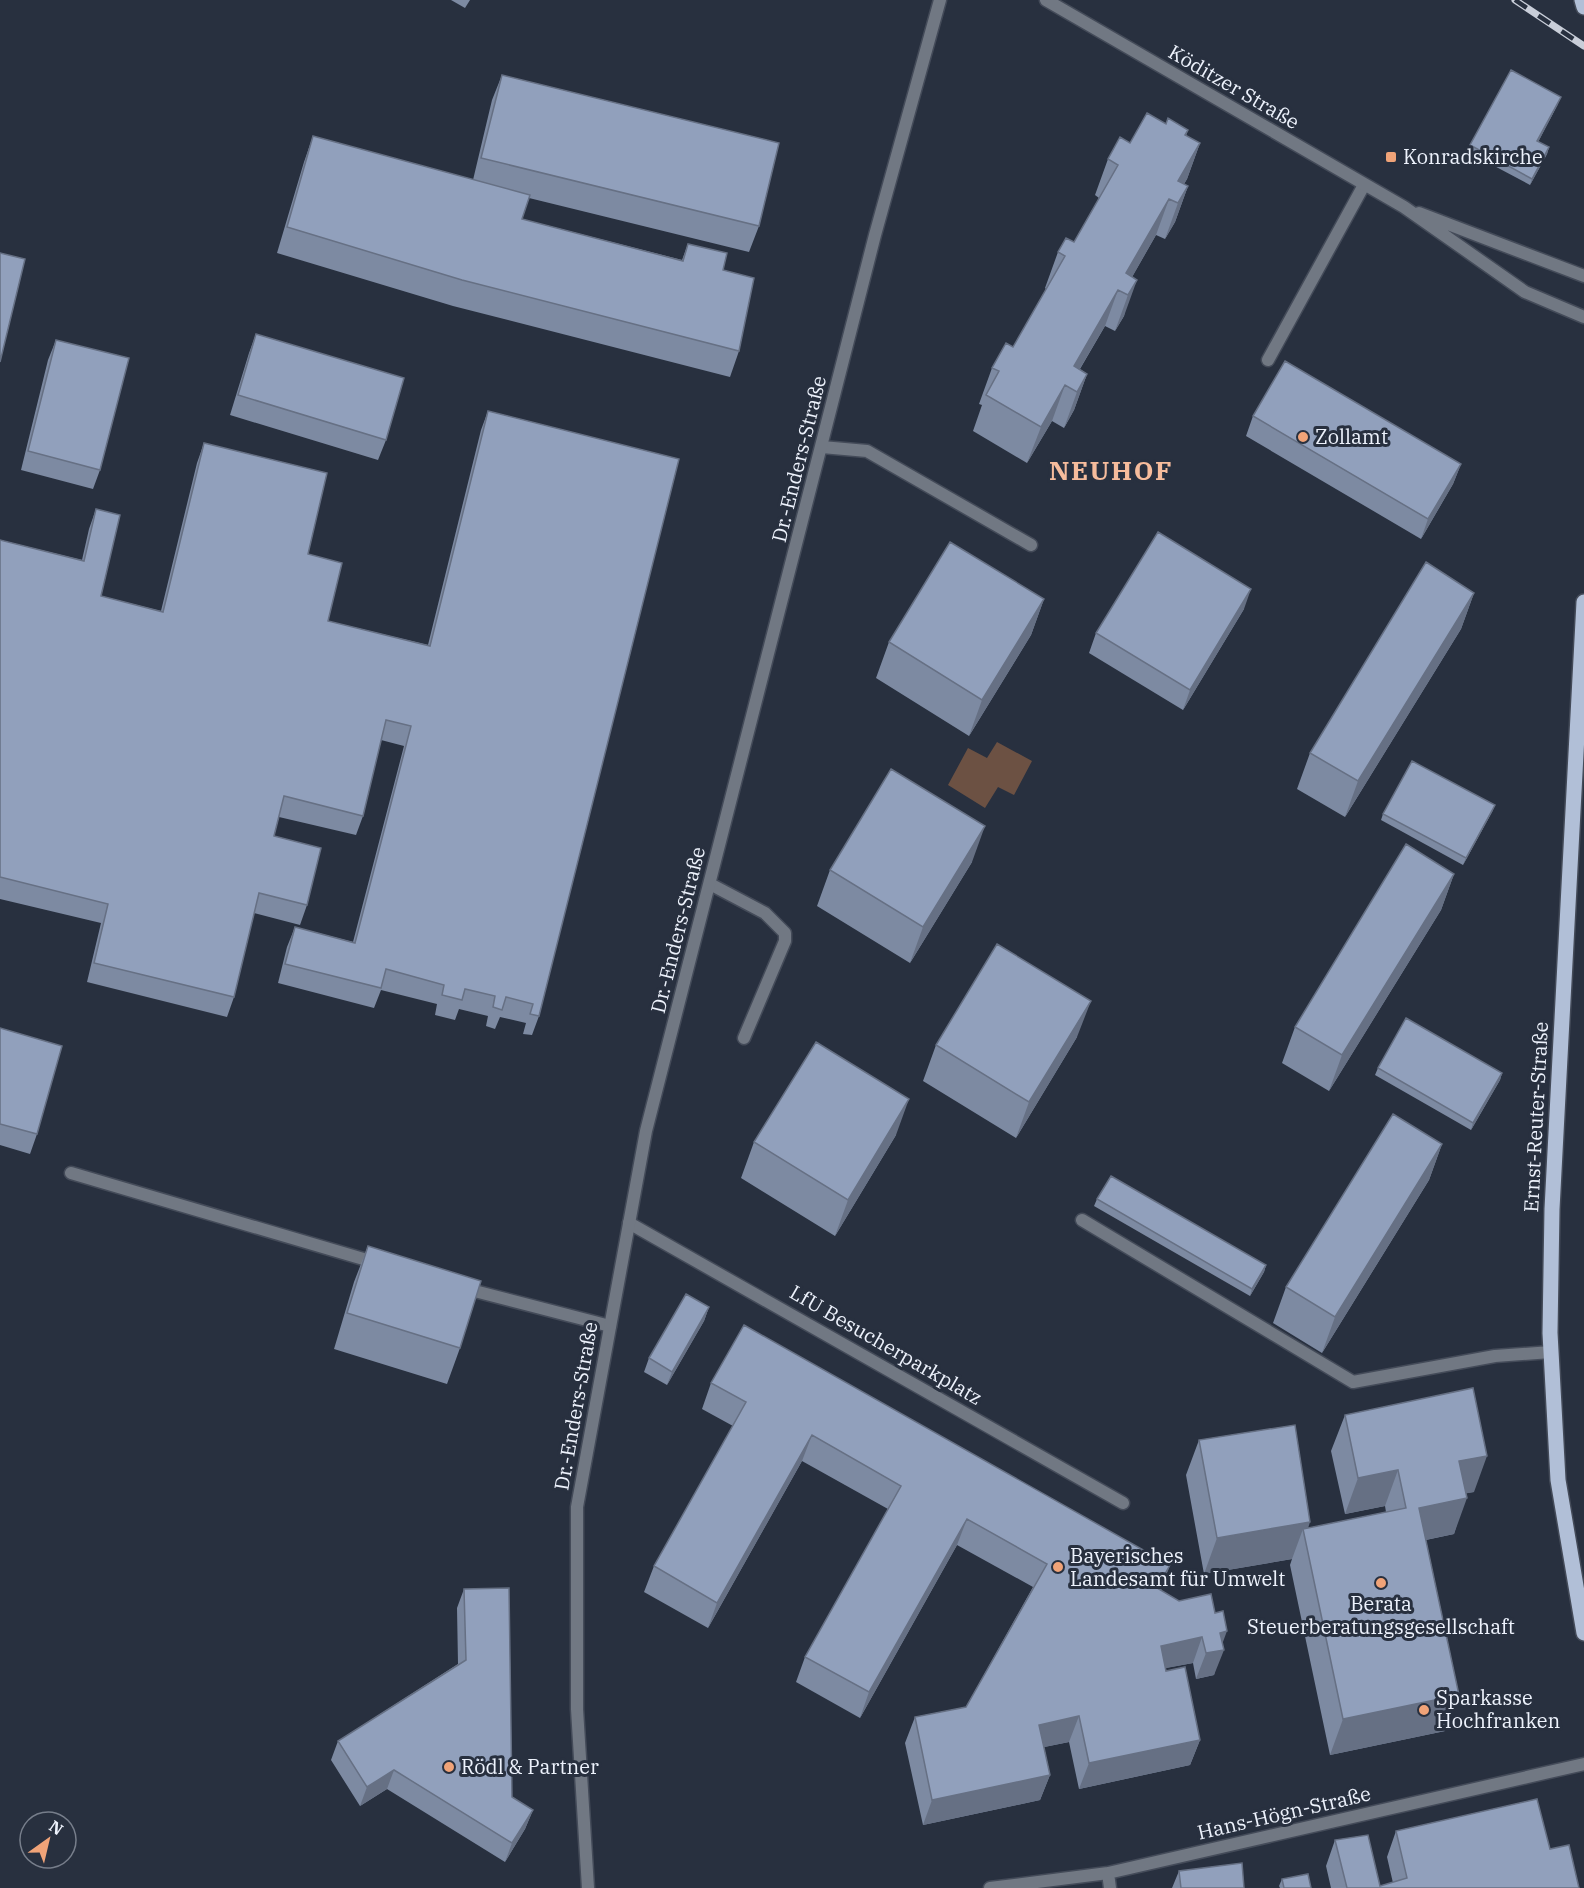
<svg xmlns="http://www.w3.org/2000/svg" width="1584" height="1888" font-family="'IBM Plex Serif',serif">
<rect width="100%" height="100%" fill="#28303f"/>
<path fill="#6c5143" d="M997,742L1032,761L1014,795L998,787L985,808L948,785L968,748L987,758Z"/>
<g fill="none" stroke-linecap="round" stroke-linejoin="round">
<defs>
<path id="service" d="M1268,360L1364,185
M822,447L867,451L1031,545
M710,884L765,913L785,933V941L744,1038
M71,1173L377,1263
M1082,1220L1353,1382L1495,1356L1551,1352
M629,1223L1123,1503
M463,1288L610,1326"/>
<path id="minor" d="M1046,0L1404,207L1525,292L1584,317
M1419,213L1584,276
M1108,1873L1110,1888
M588,1888L577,1709V1507L646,1131L875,235L940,0
M990,1888L1108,1873L1584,1764"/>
<path id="primary" d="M1582,0L1584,7
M1584,602L1552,1209L1550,1333L1558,1480L1584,1633"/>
</defs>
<use href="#service" stroke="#444b59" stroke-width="15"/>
<use href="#minor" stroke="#444b59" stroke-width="15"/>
<use href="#primary" stroke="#444b59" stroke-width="18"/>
<use href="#service" stroke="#717883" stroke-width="12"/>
<use href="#minor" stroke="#717883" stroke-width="12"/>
<use href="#primary" stroke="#b1bfd7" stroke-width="15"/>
<defs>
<path id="rail" d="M1515,0L1584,46"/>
</defs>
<use href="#rail" stroke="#c9ced9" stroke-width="7"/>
<use href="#rail" stroke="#28303f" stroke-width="4.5" stroke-dasharray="14" stroke-linecap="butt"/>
</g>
<path fill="#7d8aa2" d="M451,0H470L465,8Z
M502,75L759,226L749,252L529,198L522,219L682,260L688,244L723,270L739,351L730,377L453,306L277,253L304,162L313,136L473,180L492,100Z
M1558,104L1538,142L1549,147L1547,154L1530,185L1468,152L1470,145Z
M1166,124L1188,130L1186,136L1200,143L1187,179L1184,184L1188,186L1175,222L1165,239L1156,235L1132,277L1124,316L1115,331L1105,326L1080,369L1087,374L1074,410L1064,428L1052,421L1027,463L973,431L982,405L979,404L992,368L1013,347L1046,289L1045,288L1058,252L1074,242L1099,198L1095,195L1108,159L1130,143Z
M256,334L386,440L378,460L230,415L249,353Z
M56,340L100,470L93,489L21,470L48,360Z
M488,411L539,1016L532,1035L523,1034L526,1023L500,1017L495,1029L486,1026L488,1016L459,1009L455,1020L435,1015L437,1004L381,990L374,1008L278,983L287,947L295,927L353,942L404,746L381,740L363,816L356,835L279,817L274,836L307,905L300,925L254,913L234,997L227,1017L87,982L101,923L0,899V540L82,560L89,529L96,509L101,596L161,611L197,463L204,443L308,554L328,621L428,645L481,430Z
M1253,416L1461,464L1453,484L1421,539L1246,436Z
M1474,593L1461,629L1345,817L1297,789L1310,753Z
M1044,599L1031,635L969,736L876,678L889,642Z
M1244,609L1183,710L1089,653L1096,633Z
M1495,805L1492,812L1463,865L1381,820L1383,814Z
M972,862L910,963L817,906L830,870Z
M1454,874L1441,910L1329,1091L1282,1063L1295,1027Z
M0,1028L37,1134L30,1154L0,1145Z
M1077,1037L1016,1138L923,1081L936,1045Z
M1378,1068L1502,1073L1500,1080L1471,1130L1375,1075Z
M896,1135L835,1236L741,1178L754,1142Z
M1442,1144L1429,1180L1322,1353L1273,1323L1286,1287Z
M1097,1199L1266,1265L1264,1272L1250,1296L1094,1206Z
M368,1246L460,1348L447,1384L334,1349L354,1282Z
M709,1307L704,1321L667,1385L644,1372L649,1358Z
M711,1383L1161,1590L1222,1643L1214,1675L1196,1679L1193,1663L1165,1668L1200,1740L1190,1765L1079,1789L1069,1742L1044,1747L1050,1775L1040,1800L923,1825L905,1743L915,1717L966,1707L1033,1587L957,1545L860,1718L796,1682L805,1657L888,1509L802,1461L708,1628L644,1592L654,1566L733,1426L702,1409Z
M1345,1415L1474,1492L1466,1493L1454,1534L1426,1540L1459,1695L1445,1731L1330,1755L1290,1565L1292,1559L1204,1574L1186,1475L1199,1440L1308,1528L1386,1512L1385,1506L1345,1514L1331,1451Z
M464,1589L512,1797L533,1810L525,1829L505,1862L387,1789L360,1806L331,1760L338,1741L458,1664L457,1608Z
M1396,1831L1550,1849L1579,1888H1331L1326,1866L1335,1840L1380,1886L1393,1883L1387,1857Z
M1179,1871L1244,1888H1172Z
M1282,1879L1311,1888H1280L1279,1886Z"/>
<path fill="#667084" d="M1561,97L1558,104L1535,148L1537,141Z
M1200,143L1187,179L1174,201L1178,181Z
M1549,147L1547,154L1530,185L1532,179Z
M1188,186L1175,222L1165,239L1178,203Z
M1169,199L1156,235L1123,293L1126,273Z
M1137,280L1124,316L1115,331L1128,295Z
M1118,290L1105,326L1069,387L1074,366Z
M1087,374L1074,410L1064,428L1077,392Z
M1065,385L1052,421L1027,463L1041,427Z
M1461,464L1453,484L1421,539L1428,519Z
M1251,589L1244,609L1183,710L1190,690Z
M1474,593L1461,629L1345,817L1358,781Z
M1044,599L1031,635L969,736L982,700Z
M1495,805L1492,812L1463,865L1466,858Z
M985,826L972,862L910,963L923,927Z
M1454,874L1441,910L1329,1091L1342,1055Z
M1091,1001L1077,1037L1016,1138L1029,1102Z
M1502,1073L1500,1080L1471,1130L1473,1123Z
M909,1099L896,1135L835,1236L848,1200Z
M1442,1144L1429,1180L1322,1353L1335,1317Z
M1266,1265L1264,1272L1250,1296L1252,1289Z
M709,1307L704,1321L667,1385L672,1372Z
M812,1435L802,1461L708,1628L717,1603Z
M1487,1456L1474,1492L1446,1497L1459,1461Z
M1398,1470L1385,1506L1345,1514L1358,1478Z
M1467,1498L1454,1534L1406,1544L1419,1508Z
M967,1519L957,1545L860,1718L869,1692Z
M1310,1522L1305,1538L1303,1529L1292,1559L1204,1574L1217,1538Z
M1170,1565L1161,1591L1157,1588Z
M1227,1631L1220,1650H1224L1214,1675L1196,1679L1206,1653L1220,1633Z
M1202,1637L1193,1663L1151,1671L1161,1646Z
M1459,1695L1445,1731L1330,1755L1343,1719Z
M1079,1716L1069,1742L1030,1750L1039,1725Z
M1200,1740L1190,1765L1079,1789L1089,1763Z
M394,1770L387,1789L360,1806L367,1787Z
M1050,1775L1040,1800L923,1825L932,1800Z
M533,1810L525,1829L505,1862L512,1843Z"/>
<path fill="#91a0bc" stroke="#667084" stroke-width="1.5" d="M1511,70L1561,97L1537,141L1549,147L1532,179L1470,145Z
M502,75L779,143L759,226L481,158Z
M1147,113L1166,124L1168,118L1188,130L1185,135L1200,143L1178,181L1188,186L1178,203L1169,199L1126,273L1137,280L1128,295L1118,290L1074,366L1087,374L1077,392L1065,385L1041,427L986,395L999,371L992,368L1006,343L1013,347L1065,256L1058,252L1066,238L1074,242L1118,165L1108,159L1120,137L1130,143Z
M313,136L530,195L522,219L683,261L688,244L727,253L723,270L754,278L739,351L462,280L287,227Z
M0,253L25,259L0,362Z
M256,334L404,378L386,440L238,395Z
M56,340L129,358L100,470L28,451Z
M1285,361L1461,464L1428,519L1253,416Z
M488,411L679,459L539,1016L530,1014L533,1004L506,997L502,1010L493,1007L495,996L465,989L462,1000L442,995L444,985L386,969L381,988L285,964L295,927L355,943L411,726L386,720L363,816L284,796L274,836L321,848L307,905L259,893L234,997L94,963L108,904L0,877V540L84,561L96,509L120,515L101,596L163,612L204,443L327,473L308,554L342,563L328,621L430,646Z
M1158,532L1251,589L1190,690L1096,633Z
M950,542L1044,599L982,700L889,642Z
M1426,562L1474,593L1358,781L1310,753Z
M1412,761L1495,805L1466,858L1383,814Z
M891,769L985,826L923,927L830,870Z
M1406,844L1454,874L1342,1055L1295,1027Z
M997,944L1091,1001L1029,1102L936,1045Z
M1406,1018L1502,1073L1473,1123L1378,1068Z
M0,1028L62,1046L37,1134L0,1124Z
M816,1042L909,1099L848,1200L754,1142Z
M1393,1114L1442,1144L1335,1317L1286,1287Z
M1111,1176L1266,1265L1252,1289L1097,1199Z
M368,1246L481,1281L460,1348L347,1313Z
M686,1294L709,1307L672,1372L649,1358Z
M744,1325L1170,1565L1157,1588L1179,1601L1211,1594L1215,1613L1223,1611L1227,1631L1220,1633L1224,1650L1206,1653L1202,1637L1161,1646L1166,1671L1185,1667L1200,1740L1089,1763L1079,1716L1039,1725L1050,1775L932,1800L915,1717L966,1707L1047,1564L967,1519L869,1692L805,1657L901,1486L812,1435L717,1603L654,1566L746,1402L711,1383Z
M1473,1388L1487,1456L1459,1461L1467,1498L1419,1508L1459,1695L1343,1719L1303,1529L1406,1508L1398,1470L1358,1478L1345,1415Z
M1295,1425L1310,1522L1217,1538L1199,1440Z
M509,1588L512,1797L533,1810L512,1843L394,1770L367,1787L338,1741L466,1660L464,1589Z
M1537,1799L1550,1849L1569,1845L1579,1888H1347L1335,1840L1368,1835L1380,1886L1407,1878L1396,1831Z
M1242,1863L1244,1888H1181L1179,1871Z
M1308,1874L1311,1888H1284L1282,1879Z"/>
<g fill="#f0a378" stroke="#28303f" stroke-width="2">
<rect x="1385" y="151" width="12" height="12" rx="3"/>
<circle cx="1303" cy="437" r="6"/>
<circle cx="1058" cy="1567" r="6"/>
<circle cx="1381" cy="1583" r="6"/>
<circle cx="1424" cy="1710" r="6"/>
<circle cx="449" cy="1767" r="6"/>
</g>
<g text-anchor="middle" stroke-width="6" stroke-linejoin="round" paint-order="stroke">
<g font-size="20" fill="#edf2fc" stroke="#28303f">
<text transform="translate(1234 87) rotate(30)" y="7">Köditzer Straße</text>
<text transform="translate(799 459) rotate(-76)" y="7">Dr.-Enders-Straße</text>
<text transform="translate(678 930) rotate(-76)" y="7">Dr.-Enders-Straße</text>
<text transform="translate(1536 1117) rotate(-87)" y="7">Ernst-Reuter-Straße</text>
<text transform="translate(886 1345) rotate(30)" y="7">LfU Besucherparkplatz</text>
<text transform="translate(576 1406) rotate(-80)" y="7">Dr.-Enders-Straße</text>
<text transform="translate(1284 1813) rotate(-13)" y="7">Hans-Högn-Straße</text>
</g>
<g font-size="20" fill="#edf2fc" stroke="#28303f" text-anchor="start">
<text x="1403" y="164">Konradskirche</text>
<text x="1315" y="444">Zollamt</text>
<text x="1070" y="1563">Bayerisches<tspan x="1070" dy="23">Landesamt für Umwelt</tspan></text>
<text x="1381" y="1611" text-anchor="middle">Berata<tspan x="1381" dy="23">Steuerberatungsgesellschaft</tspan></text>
<text x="1436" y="1705">Sparkasse<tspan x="1436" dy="23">Hochfranken</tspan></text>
<text x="461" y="1774">Rödl &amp; Partner</text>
</g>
<g font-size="26" font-weight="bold" letter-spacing="1.5" fill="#f6bc9c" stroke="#28303f">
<text x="1111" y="480">NEUHOF</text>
</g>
</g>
<g transform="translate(48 1840) rotate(34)"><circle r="28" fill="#28303f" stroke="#777e8b" stroke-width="1.5"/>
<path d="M0-4.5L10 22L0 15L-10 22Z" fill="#f0a378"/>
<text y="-9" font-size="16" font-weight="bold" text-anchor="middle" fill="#edf2fc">N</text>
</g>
</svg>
